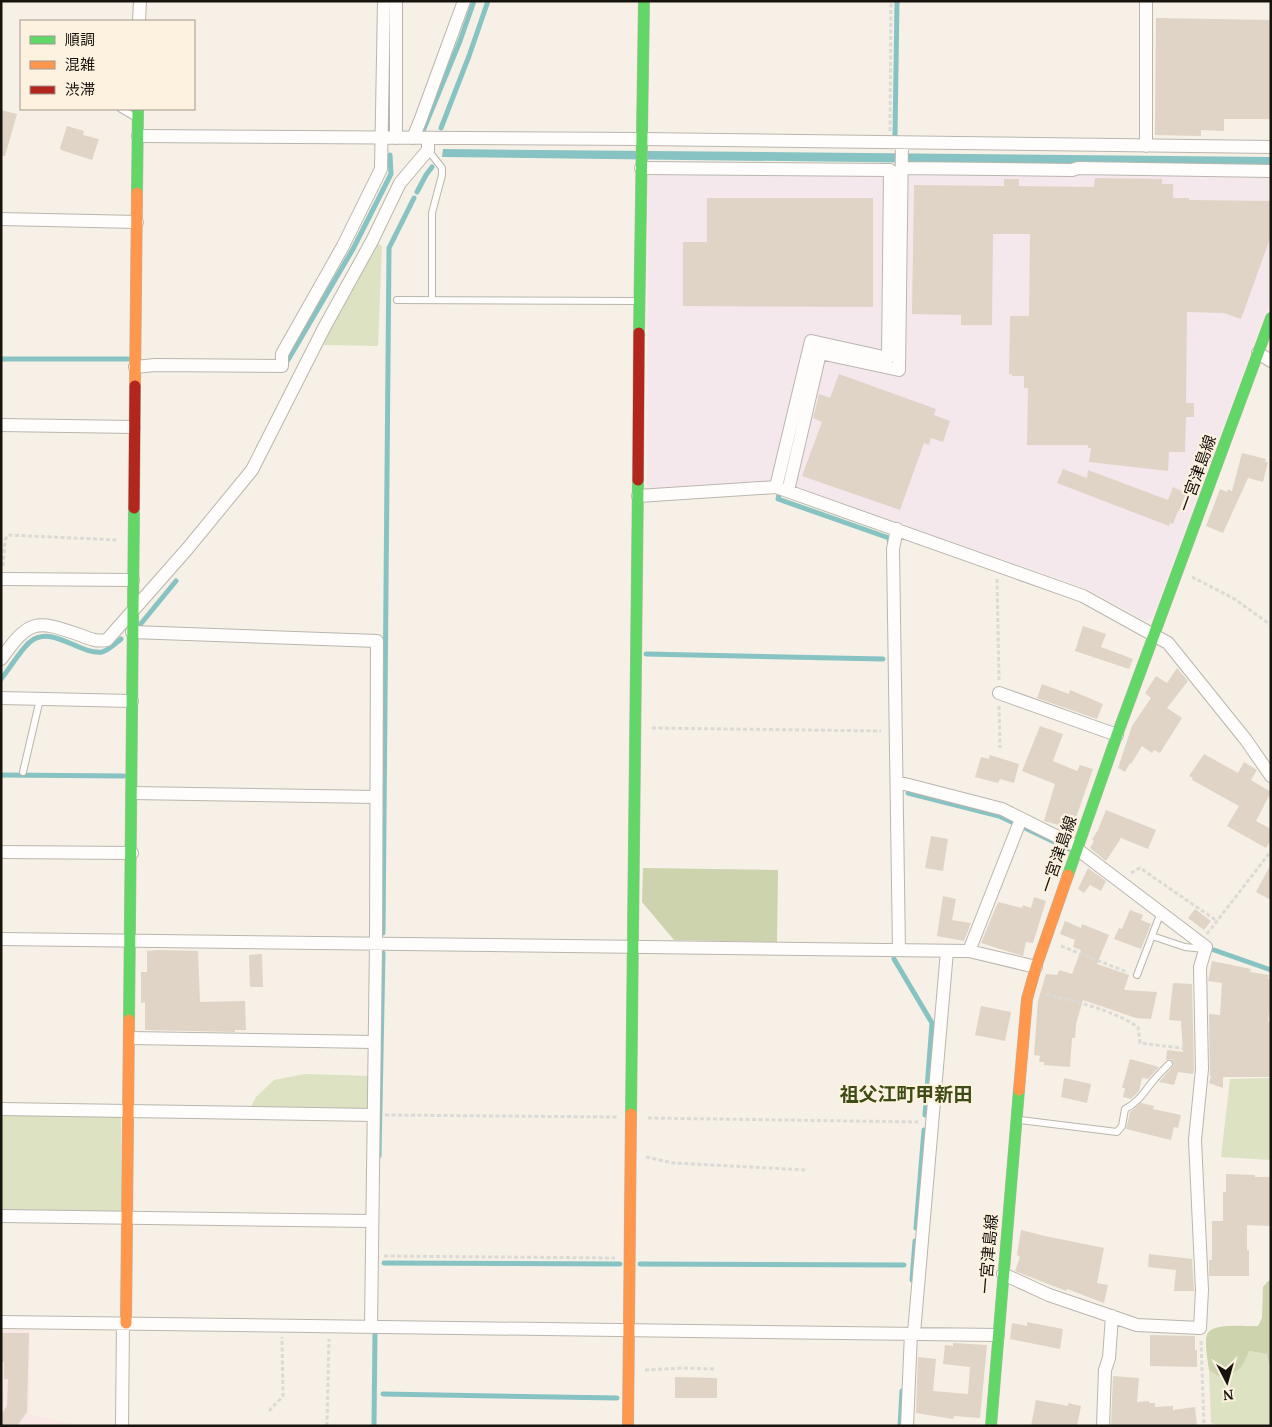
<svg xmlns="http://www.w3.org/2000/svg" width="1272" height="1427" font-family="'PT Serif','Noto Sans JP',serif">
<rect width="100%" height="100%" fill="#f6f0e6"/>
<path fill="#f5e8ed" d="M1083,172L1271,174V298L1152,619L1146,621L1087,589L794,486L824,356L902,373L905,173L1082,175Z
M655,174L887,176L885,353L809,337L774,484L651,490L647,483L648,176H654Z"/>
<path fill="#f9e8e5" d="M1,1330H30L29,1414L82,1426H1Z"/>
<path fill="#dce2c2" d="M377,243L382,246L378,346L324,345L330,327Z
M305,1074L370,1076V1107L365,1110L250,1108L256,1097L274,1080Z
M1271,1078V1160L1221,1157L1230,1079Z
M1,1115L121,1116L122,1211L1,1212Z
M1248,1351L1268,1354L1269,1364H1271V1426H1220L1211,1423L1209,1370L1218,1376L1246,1359Z"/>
<path fill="#ccd3ad" d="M643,868L778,870L777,942L674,940L642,902Z
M1268,1281H1271V1364H1269L1267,1354L1249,1351C1241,1371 1239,1372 1218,1376L1209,1370C1208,1361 1204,1342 1207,1335C1211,1322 1247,1327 1258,1326L1262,1318L1263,1287Z"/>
<path fill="#87c3c2" d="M443,149L1271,157V167L442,157Z"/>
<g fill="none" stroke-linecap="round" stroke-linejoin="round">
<path stroke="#87c3c2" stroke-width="5" d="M441,128L469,56L488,1
M389,129L390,82
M423,131L460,41L474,1
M895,135L897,1
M417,192L426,175L432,167
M1,359H128
M288,360L353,249L391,174L390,155
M779,495L778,499L889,538V540
M139,626L176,581
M646,654L883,659
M1,679C9,670 21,649 30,642C52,624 79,655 102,652C108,651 116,643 121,639
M1,775L124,776
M908,793L999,816L1014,823
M1025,828L1069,849
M383,933L389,248L414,198
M1214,950L1271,970
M894,959L932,1023L925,1115
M379,1156L383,953
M916,1228L924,1130
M384,1263L620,1264
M640,1264L904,1265
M912,1280L915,1241
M383,1394L617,1398
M374,1426L375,1331
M900,1426L902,1391"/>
</g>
<path fill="#dfd4c6" d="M1156,18L1271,20V119H1224V131L1201,130V136L1155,135Z
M1,110L17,114L5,156H1Z
M67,126L84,131L83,135L99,139L92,160L61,150L60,148Z
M1095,178L1162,179V184H1173V198H1189V200L1271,201V236L1241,319L1224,313L1187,312L1186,403H1194V417H1186L1185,452H1169L1168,471L1089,462L1091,448H1088V445H1027L1028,388H1024V376H1012V374H1009L1010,316H1029L1030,234H993L992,325H961V315L912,314L914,185L1004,186V179H1019V186L1094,187Z
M707,198H873V307L683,306V242H707Z
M839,374L936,409L934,415L950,421L943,442L931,438L929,445L924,443L900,510L802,476L822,422L813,418L818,399L819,394L830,398Z
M1242,453L1266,459L1265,462H1268L1263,482L1248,478L1223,533L1206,526L1220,489L1227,492L1228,489L1232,491Z
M1063,469L1087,478L1088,470L1168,500L1173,487L1186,493L1179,511H1178L1173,524L1170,523L1169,526L1057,483Z
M1083,626L1106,634L1101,647L1133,659L1129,669L1075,651Z
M1177,668L1188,681L1167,708L1182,718L1160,753L1154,750L1152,753L1142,746L1131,764L1130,763L1125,772L1118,768L1132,726L1151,698L1145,693L1156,676L1167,683Z
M1042,684L1069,694L1070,690L1103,704L1097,719L1037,698Z
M1040,726L1063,734L1053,761L1077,771L1080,765L1093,769L1072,829L1044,821L1055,784L1022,771Z
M1204,754L1238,773L1244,762L1257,770L1251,780L1271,792L1256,821L1271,829V840L1266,848L1227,826L1239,806L1192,780L1193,778L1189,776Z
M990,755L1019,764L1014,783L1000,779L998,783L975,777L981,757L989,759Z
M1106,810L1156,830L1148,849L1121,838L1106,861L1090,848L1094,841L1092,840L1093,838L1098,830Z
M931,836L948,839L943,871L925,868Z
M1271,864V900L1256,892Z
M1088,868L1106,881L1101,891L1090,885L1084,893L1078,889Z
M943,896L956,899L952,920L971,923L964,941L937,936Z
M1034,897L1046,901L1033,943L1026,942L1023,956L981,943L998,902L1022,908L1023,905L1031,908Z
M1195,909L1211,921L1204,930L1188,918Z
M1130,910L1143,915L1141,920L1151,924L1141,949L1114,939L1119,928L1122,929Z
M1065,921L1081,928L1082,924L1109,935L1097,964L1129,975L1124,990L1157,992L1151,1019L1136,1018L1083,1000L1076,1024L1075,1038H1072L1070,1067L1044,1065V1062H1039L1040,1056L1034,1055L1038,1001L1046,974L1057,975L1059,970L1072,974L1081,950L1073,947L1075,940L1060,934Z
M159,950L198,951L200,1002L245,1001L246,1030H235V1032L145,1030V1002L141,1003V972H147V951Z
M262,954L263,987H250L249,955Z
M1212,961L1251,969L1250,972L1269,975L1268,979H1271V1004L1268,1021L1271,1022V1077H1223V1088L1209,1083L1211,1076H1210L1209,1014L1220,1015L1222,983L1208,981Z
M1173,983L1192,984L1194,1069L1193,1074L1178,1072L1174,1085L1159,1082L1174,1065L1171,1059L1166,1060L1167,1050L1183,1052L1181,1021L1169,1020Z
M981,1006L1011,1012L1005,1041L975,1035Z
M1130,1059L1159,1067L1148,1079L1142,1078L1139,1091L1131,1099L1123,1097L1125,1088H1122Z
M1064,1078L1091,1084L1087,1103L1061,1097Z
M1141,1103L1154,1106L1153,1109L1181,1115L1178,1128L1174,1127L1171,1140L1126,1129L1130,1112Z
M1226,1174L1255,1175V1177H1271V1226L1247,1225V1250H1249V1276H1209V1260H1212V1221H1223V1192H1226Z
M1021,1230L1045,1236L1104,1248L1097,1283L1108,1285L1104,1303L1067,1289L1066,1291L1015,1271L1020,1257L1017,1255Z
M1149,1254L1192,1259L1194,1291H1174L1176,1270L1148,1267Z
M1027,1322L1063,1329L1060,1349L1010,1339L1012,1323L1027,1326Z
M1,1333H29L27,1412L17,1426H1V1415L7,1406L8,1379H4V1362H1Z
M1150,1335L1195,1336V1350H1197V1367L1150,1366Z
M953,1343L987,1345L980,1418L954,1416L953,1419L916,1413L918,1357L936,1359L933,1391L968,1394L970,1367L943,1364L945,1345L953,1346Z
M1113,1376L1139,1378L1137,1402L1149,1401V1403H1155V1407L1173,1406V1410L1195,1407L1197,1425L1111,1426Z
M675,1377L717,1378V1398H675Z
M1036,1400L1068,1406V1403L1081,1406L1077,1426H1031Z"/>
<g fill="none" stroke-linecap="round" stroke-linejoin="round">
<defs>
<path id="lane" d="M121,109L135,117
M428,150L442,168V175L432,213V300
M397,300L638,301
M23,772L40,699
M1152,936L1185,947L1204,949
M1137,975L1161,912
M1020,1120L1117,1132L1122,1126L1125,1109C1138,1103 1144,1092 1153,1081C1158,1075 1164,1069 1169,1064"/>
<path id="street" d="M1146,1V146
M139,21L140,1
M138,136L641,139L1271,147
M396,138V1
M413,138L420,121L464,1
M641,168L890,170L888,358L811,341L776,487
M901,168L1072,170L1078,168L1271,171
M1,219L137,222
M1258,353L1271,361
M135,367L155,365L282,366V354L343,246L381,169L384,1
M1,425L134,427
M788,491L820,353L899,370L902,143
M638,496L776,487L1083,596L1168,643L1246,740L1271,776
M897,529L893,549L899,950
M1,579L133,580
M132,632L377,641L376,943L371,1327
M1,659C29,620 35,619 80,635C90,639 97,642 107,640L188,548L252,470L324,328L372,241L400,183L428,150V138
M999,693L1117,735
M1,698L132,701
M897,782L1002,809L1078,847
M132,793L376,797
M1,852L132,853
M1,939L969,951L1036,967
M969,951L1021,819
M130,1038L374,1042
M1,1109L373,1115
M1,1216L372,1221
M1003,1274L1049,1295L1137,1325L1200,1328L1202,1290L1195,1140L1202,1069L1200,967L1206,947L1077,849
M1,1322L998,1335
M914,1333L947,951
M122,1426L123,1323
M907,1426L911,1333
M1103,1426L1105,1370L1109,1358L1112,1316"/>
<path id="fast" d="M137,193L138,109
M639,333L644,1
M1068,875L1117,735L1271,318
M129,1020L134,508
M631,1114L638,480
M991,1426L1019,1090"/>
<path id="slow" d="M135,386L137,193
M1019,1090L1027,999L1036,967L1068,875
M126,1323L129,1020
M628,1426L631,1114"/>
<path id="jam" d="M638,480L639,333
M134,508L135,386"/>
</defs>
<use href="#lane" stroke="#bab6ae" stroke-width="8"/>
<use href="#street" stroke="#bab6ae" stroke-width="14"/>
<use href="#fast" stroke="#bab6ae" stroke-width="12"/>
<use href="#slow" stroke="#bab6ae" stroke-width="12"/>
<use href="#jam" stroke="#bab6ae" stroke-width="12"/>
<path stroke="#dcdad7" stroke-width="3" stroke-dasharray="4 2.5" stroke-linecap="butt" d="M890,131L891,1
M3,566L5,540L8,535L118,540
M1192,577L1233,598L1271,625
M997,579L999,680
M999,706L1000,748
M652,728L881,731
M1131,873L1140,868L1217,921
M1207,934L1271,851
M1061,946L1127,972
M1046,994C1076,1002 1111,1009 1138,1027L1140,1043L1188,1049
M385,1115L617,1117
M648,1118L919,1122
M646,1157L673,1163L807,1170
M384,1256L615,1258
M1201,1341L1204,1426
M645,1370L683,1368L714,1369
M269,1411L283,1396L282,1337
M327,1426L329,1339"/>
<use href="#lane" stroke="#fefdfb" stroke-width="6"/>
<use href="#street" stroke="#fefdfb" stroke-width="12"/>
<use href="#fast" stroke="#63d668" stroke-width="11"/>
<use href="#slow" stroke="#ff974d" stroke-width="11"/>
<use href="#jam" stroke="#b3261e" stroke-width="11"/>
</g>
<g text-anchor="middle" stroke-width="4.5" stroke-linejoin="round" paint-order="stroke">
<g font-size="16" fill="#17130d" stroke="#fdf1df">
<text transform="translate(1197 473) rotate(-70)" y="6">一宮津島線</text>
<text transform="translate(1058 854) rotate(-71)" y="6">一宮津島線</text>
<text transform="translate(988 1254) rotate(-85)" y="6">一宮津島線</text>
</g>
<g font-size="19" font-weight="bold" fill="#3e4b14" stroke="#fdf1df">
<text x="906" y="1101">祖父江町甲新田</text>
</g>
</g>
<rect width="1272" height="1427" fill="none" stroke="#17130d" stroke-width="5"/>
<rect x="20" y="20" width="175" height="90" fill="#fdf1df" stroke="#a1988b"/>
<rect x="30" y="36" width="25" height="8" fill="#63d668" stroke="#a1988b"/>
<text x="65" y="45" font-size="15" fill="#17130d">順調</text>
<rect x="30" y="61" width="25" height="8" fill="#ff974d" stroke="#a1988b"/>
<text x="65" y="70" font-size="15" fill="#17130d">混雑</text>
<rect x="30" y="86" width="25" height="8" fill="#b3261e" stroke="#a1988b"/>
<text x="65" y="95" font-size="15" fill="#17130d">渋滞</text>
<g transform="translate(1227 1382) rotate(174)" stroke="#fdf1df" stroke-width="4" paint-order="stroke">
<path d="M0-4L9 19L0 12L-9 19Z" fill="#17130d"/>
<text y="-8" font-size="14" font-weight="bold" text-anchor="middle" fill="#17130d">N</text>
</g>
</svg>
